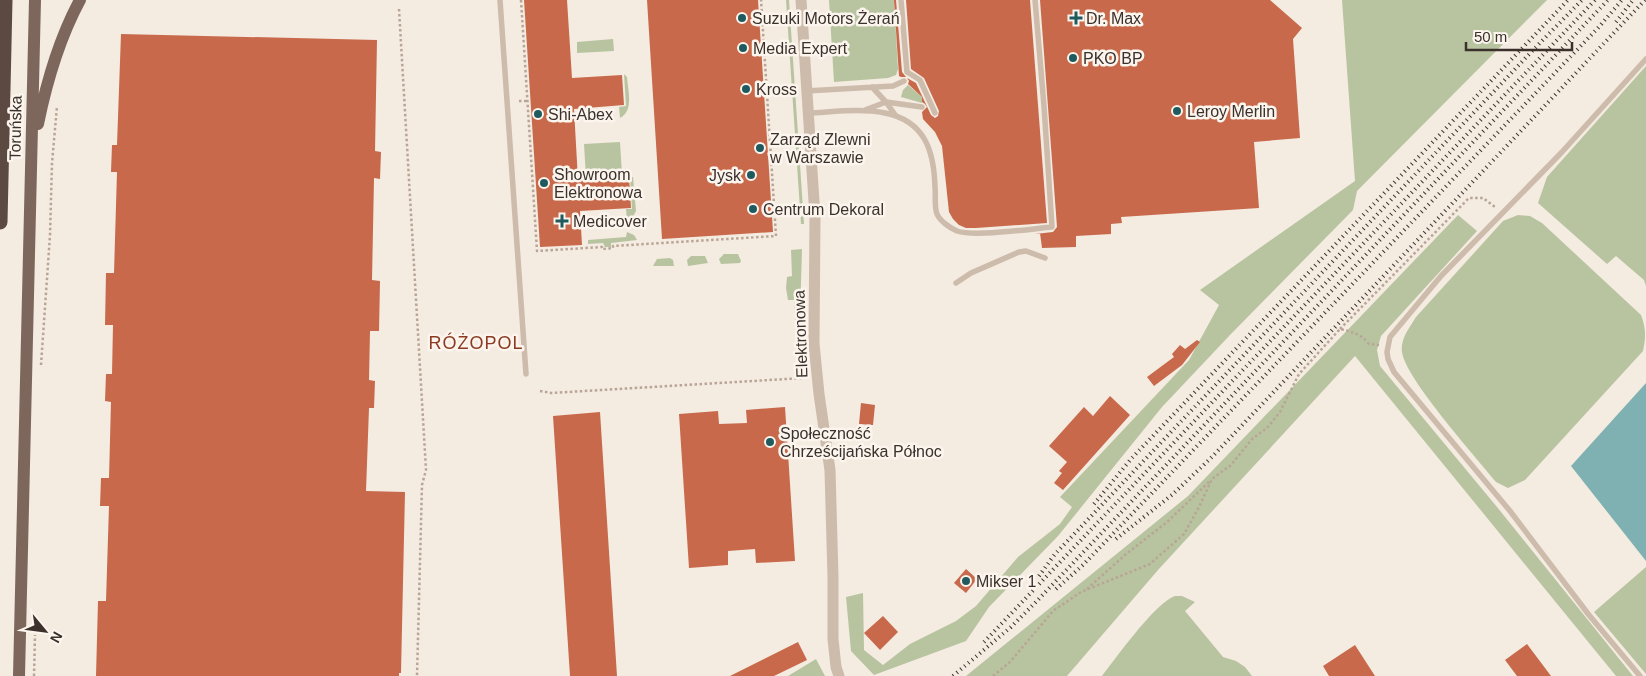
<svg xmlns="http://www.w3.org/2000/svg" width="1646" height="676" font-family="Arial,sans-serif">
<rect width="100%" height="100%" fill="#f4ebe1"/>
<path fill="#b8c4a0" d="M786,0H789L804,224H801Z
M829,0H894L898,69L896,75L888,78L834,82Z
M1342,0H1547L1357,191L1353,210L1230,335L1162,407L1058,536L989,607L966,641L874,675L851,651L846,597L863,593L864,650L883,665L910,644L956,621L976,606L1018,557L1060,524L1072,507L1060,497L1189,360L1219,305L1200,290L1355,181Z
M613,39L614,51L577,53V42Z
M1646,66V286L1644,280L1616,256L1607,264L1538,203L1547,177Z
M624,74L627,77C628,91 634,111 620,118L619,107L626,106Z
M908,85L922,97V103L901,97L903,90Z
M620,142L622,174L586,177L584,144Z
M630,177H633L636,211L631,220L627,221L626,209H632Z
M1458,215L1477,231L1381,336L1377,350L1380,366L1497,507L1633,676H1616L1355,356L1158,570L1067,676H966L1188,496Z
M1518,215L1530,216L1542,223L1641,315C1646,328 1646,337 1643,351L1525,480L1508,488L1496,482C1476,457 1405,378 1402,352C1400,339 1410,327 1416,317L1503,221Z
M627,232L634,235L637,240L611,243V247H605L603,243L588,244V240L626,237Z
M802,249L799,349H798L797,348L794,300H788L786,288L787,277L792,276L791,250Z
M724,254H738L741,261L740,263L721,264L719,259Z
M691,256H705L708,263L688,266L687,260Z
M670,258L673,260L674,266H653L657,259Z
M1646,567V674L1594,612Z
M1175,596H1182L1195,602L1185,611L1223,657L1236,661L1245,667L1252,676H1102C1116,658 1156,602 1175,596Z
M816,659L825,676H788Z"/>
<path fill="#7fb0b2" d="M1646,383V561L1571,466Z"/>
<path fill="#c8694b" d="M524,0H567L572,78L622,75L624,105L574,109L578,180L629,177L631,208L580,211L582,245L540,247Z
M647,0H758L773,232L662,239Z
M894,0H896L902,72L906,77H901L899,76Z
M906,0H1030L1047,223L976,228H966L959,225L953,219L949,212L942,146L935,132L923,119L922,112L927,107L925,104L922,102V97L908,84L909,81L907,78L916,83L931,115L935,118L938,116L939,111L924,78L911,69Z
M1040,0H1270L1302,28L1293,39L1300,138L1254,142L1259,208L1121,217L1122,223L1111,224V234L1076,236V247L1042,248L1040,233L1035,234L1053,232L1057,227Z
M121,34L377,40L375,151L381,152L380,179L374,178L372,280L380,281L379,331H370L369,380L375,381L374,408H369L366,491L405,492L401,673H399V676H96L98,601H106L109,506H100L101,478H109L111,402L105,401L106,374H112L113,325H105L106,273H114L117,172H111L112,145H117Z
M1197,340L1200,342L1182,365L1154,386L1147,377L1174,357L1172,354L1180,345L1185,349Z
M1110,396L1130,415L1063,490L1054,483L1062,473L1059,471L1067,462L1049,446L1084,407L1093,416Z
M861,403L875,405L873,425L859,424Z
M785,407L795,561L756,563L755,549L728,551V565L689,568L679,414L718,411L719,424L747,423L746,410Z
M600,412L617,676H570L553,416Z
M966,569L977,579L966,593L954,583Z
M883,616L898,632L880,650L864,633Z
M798,642L807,660L774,676H730Z
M1527,644L1551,676H1517L1505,660Z
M1355,645L1375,676H1329L1323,666Z"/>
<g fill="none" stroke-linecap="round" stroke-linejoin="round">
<path stroke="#b9a596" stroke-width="2.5" stroke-dasharray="2.5 2.5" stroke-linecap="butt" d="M521,0L537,251L602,247V249L613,248V246L776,236L761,0
M399,9L426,470L422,485L417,676
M519,101H527
M1340,329L1469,198H1483L1495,207
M41,365L50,235L52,163L57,106
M540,391L551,393L803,378
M1087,589L1125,555L1167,522L1211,480
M34,676L35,635
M993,676L1010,662L1053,611L1081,592L1150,564L1184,534L1199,507L1212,479L1231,465L1252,439L1267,428L1280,412L1299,374L1340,329C1353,332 1361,334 1369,344L1379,345"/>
<path stroke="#cdbbac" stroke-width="5.5" d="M500,0L526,374
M901,0L907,72L920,80L935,113
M872,87L886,102L896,116
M806,91L893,86L904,81
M865,110L886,102L922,107
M808,113C833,112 860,108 885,113C925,121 934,151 935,187C936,195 934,207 937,214C940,221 950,228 957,231C975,237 1030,229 1052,227L1044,106L1035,0
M956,283L971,273L1019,252L1026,251L1045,258
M1640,676L1589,615L1510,511L1394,372L1388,359L1387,352L1390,337L1441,276L1562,152L1646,59"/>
<path stroke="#cdbbac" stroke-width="11" d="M801,0L815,217L814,344L819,394L830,470L833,577V639L836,667L839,676"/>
<path stroke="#7d675c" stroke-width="12" d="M38,124C47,80 59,39 80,0
M19,676L35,0"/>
<path stroke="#5c4a42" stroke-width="15" d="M0,222L5,0"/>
<path stroke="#3b302b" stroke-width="4" stroke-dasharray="1 4" stroke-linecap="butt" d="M1616,22L1633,0
M1094,504L1131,459L1568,0
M1116,539L1173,494L1211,458L1645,0
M1039,576L1055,554L1079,529L1535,48L1582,0
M1056,589L1083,565L1598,28L1622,0
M984,642L1595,0
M953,676L1011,627L1034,604L1608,0"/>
</g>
<g fill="#1f5a5e" stroke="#fbf5ee" stroke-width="2">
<circle cx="742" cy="18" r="5"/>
<path d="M1073.5 10.5h5v5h5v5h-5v5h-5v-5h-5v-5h5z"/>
<circle cx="743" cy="48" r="5"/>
<circle cx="1073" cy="58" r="5"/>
<circle cx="746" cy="89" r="5"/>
<circle cx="1177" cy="111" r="5"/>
<circle cx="538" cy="114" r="5"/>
<circle cx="760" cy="148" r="5"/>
<circle cx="751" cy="175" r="5"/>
<circle cx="544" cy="183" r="5"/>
<circle cx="753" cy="209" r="5"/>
<path d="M559.5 213.5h5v5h5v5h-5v5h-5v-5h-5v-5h5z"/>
<circle cx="770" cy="442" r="5"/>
<circle cx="966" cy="581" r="5"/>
</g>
<g text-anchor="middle" stroke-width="5" stroke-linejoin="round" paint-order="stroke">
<g font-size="16" fill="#3b302b" stroke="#fbf5ee" text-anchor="start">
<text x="752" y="24">Suzuki Motors Żerań</text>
<text x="1086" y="24">Dr. Max</text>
<text x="753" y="54">Media Expert</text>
<text x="1083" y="64">PKO BP</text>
<text x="756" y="95">Kross</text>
<text x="1187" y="117">Leroy Merlin</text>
<text x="548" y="120">Shi-Abex</text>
<text x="770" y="145">Zarząd Zlewni<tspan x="770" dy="18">w Warszawie</tspan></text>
<text x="554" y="180">Showroom<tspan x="554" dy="18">Elektronowa</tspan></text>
<text x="741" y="181" text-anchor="end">Jysk</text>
<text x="763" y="215">Centrum Dekoral</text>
<text x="573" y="227">Medicover</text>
<text x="780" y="439">Społeczność<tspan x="780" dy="18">Chrześcijańska Północ</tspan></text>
<text x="976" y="587">Mikser 1</text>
</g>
<g font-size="16" fill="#3b302b" stroke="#fbf5ee">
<text transform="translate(15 128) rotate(-89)" y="6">Toruńska</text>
<text transform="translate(800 334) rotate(-92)" y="6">Elektronowa</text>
</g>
<g font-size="18" letter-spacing="1" fill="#8c3b22" stroke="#fbf5ee">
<text x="476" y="349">RÓŻOPOL</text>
</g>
</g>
<g transform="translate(45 631) rotate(119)" stroke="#fbf5ee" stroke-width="4" paint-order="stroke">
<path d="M0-4L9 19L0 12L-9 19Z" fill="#3b302b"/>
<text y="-8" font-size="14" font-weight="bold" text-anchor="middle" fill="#3b302b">N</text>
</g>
<path d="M1466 42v8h106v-8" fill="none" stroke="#3b302b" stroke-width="2.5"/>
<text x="1474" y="42" font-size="15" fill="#3b302b" stroke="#fbf5ee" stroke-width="4" paint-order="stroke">50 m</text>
</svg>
